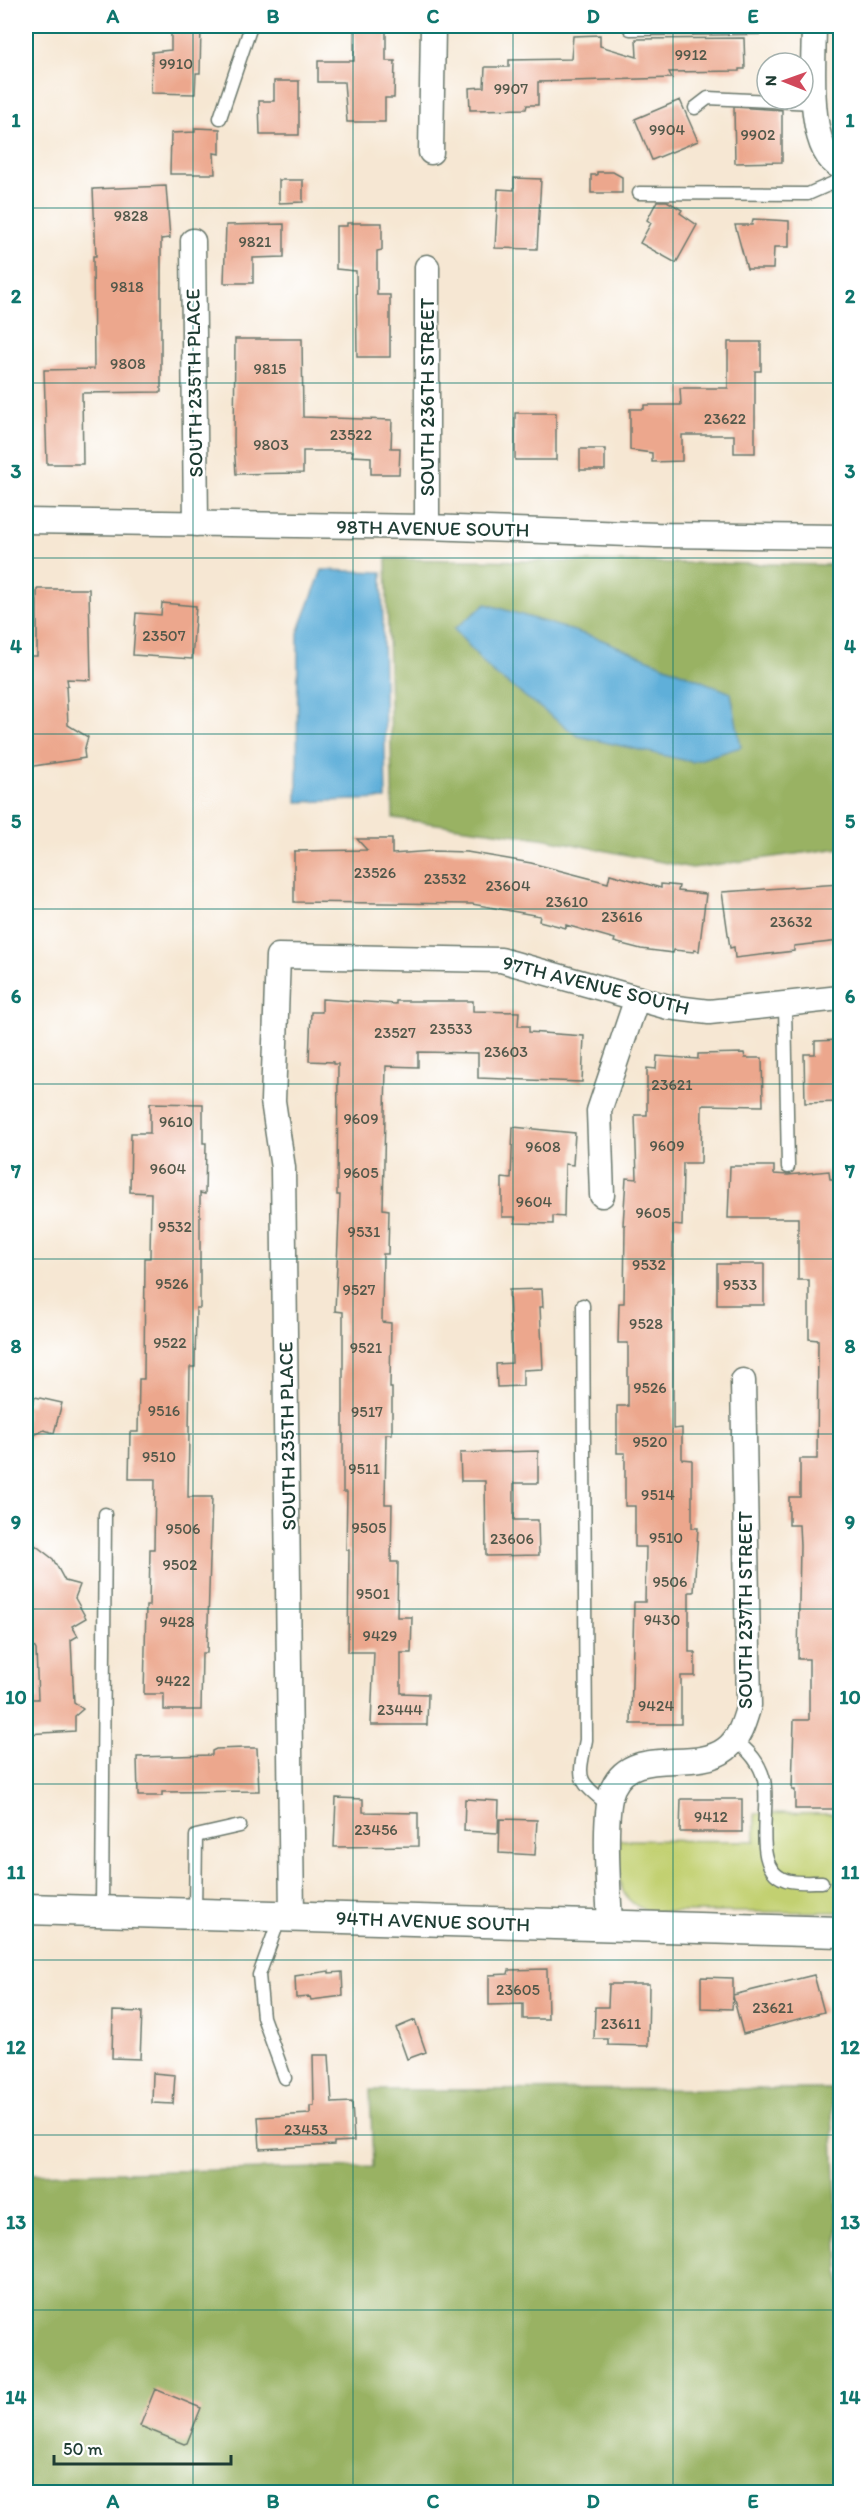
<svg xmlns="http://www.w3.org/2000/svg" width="866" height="2518" font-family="Itim,sans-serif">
<rect width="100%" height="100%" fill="#fff"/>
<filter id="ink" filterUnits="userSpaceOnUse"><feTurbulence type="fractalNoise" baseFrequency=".0167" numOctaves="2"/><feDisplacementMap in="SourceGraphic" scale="12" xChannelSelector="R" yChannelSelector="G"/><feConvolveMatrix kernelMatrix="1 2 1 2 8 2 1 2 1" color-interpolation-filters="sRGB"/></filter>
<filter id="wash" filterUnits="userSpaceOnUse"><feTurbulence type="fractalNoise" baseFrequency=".008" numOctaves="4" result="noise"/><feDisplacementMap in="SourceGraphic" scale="24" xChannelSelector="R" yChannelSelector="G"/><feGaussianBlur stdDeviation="1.35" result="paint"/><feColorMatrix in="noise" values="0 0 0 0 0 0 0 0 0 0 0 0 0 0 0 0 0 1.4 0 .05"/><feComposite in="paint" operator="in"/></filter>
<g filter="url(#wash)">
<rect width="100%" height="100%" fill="#f6e7d3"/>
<path fill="#c2d071" stroke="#708652" stroke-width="1.5" d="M755,1813L840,1814V1912H650C612,1899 619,1873 619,1840L755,1841Z"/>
<path fill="#99b263" stroke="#5c784c" stroke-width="1.5" d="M386,559L840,565V848L692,868L547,839L393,818Z
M831,2089L840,2291V2492H26V2174L373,2167L370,2090Z"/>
<path fill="#5fafd9" stroke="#3f7686" stroke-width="1.5" d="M322,570L382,572L386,799L297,802L298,633Z
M486,604L600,639L731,693L741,747L692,762L578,736L492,672L454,629Z"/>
<g id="blocks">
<path fill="#eca78d" d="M171,26H201L200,73H196L195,94L151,93L152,52L171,50Z
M354,26H386V61H395L394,98H385V122H347L344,82H318V61H354Z
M600,35V46L637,57L636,39L744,38L745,69H739V71L669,72L672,78L538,82V105H527L526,109L470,110L469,88L484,87L485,67H509V60L571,59L573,36Z
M274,81H299V135H260L259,101H274Z
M680,100L698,141L652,160L635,119Z
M734,107L782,110V162L735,163Z
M195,128L220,129V154L214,153L215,174H170L171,133L195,132Z
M597,172H613L622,177V193H591V175H597Z
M514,178L541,179L537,249L495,248L498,189L514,190Z
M279,180H303V202L279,203Z
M166,186L170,238L161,239V392L82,393L83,464H47L44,370L94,369L93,256H96L93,189Z
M657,201H667L682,210L680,213L697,225L676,263L640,243L651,223L647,220Z
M753,219L789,221V247H774L773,269H747L735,225H752Z
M347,223H382V250L377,251V295H390V357H357L356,271L336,269V226H347Z
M284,224V257L253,258V283H224L226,225Z
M235,339H302L303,417L392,420L391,448H400L399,474H371V457L352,456L353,451H303V473L236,474L234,443Z
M728,342H761V371H755V453H734V435H682V461L652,462V453L630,450V409H644V405H681L680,388H728Z
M515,413H556V460H515Z
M580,449H605V470H580Z
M37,589H89L91,680L67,679L68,685L66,686L68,725L88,737L84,751L85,758L27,767V656H37Z
M162,603L196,606L192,659L133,655L136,613L161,615Z
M357,839H392V854L433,851L467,852L531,863L608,883L610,874L661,888V884L679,886L678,891L706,894L699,951L694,950V952L674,950L673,953L641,949L614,942L615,939L566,925V928L539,921L540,916L472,904L294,902V851L367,850Z
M840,884V941L794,946V951L735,958L734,947L730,948L722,892Z
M322,999L396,1004V1001H473V1011L519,1012L518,1026H529V1032L584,1036L582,1082L478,1078V1053L418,1052V1067L386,1066L383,1209L389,1210L388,1254H383L382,1322L391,1323L390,1388H392V1434H386L385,1504H392L391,1562H398L397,1617H412L411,1653H401V1693L428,1694L427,1725H371L374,1652H348L349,1550H346L347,1492H343V1312L335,1311L340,1195H337L338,1064H333V1062L309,1061L311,1012H322Z
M840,1040V1102L805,1103L804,1054H815V1041Z
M744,1053L745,1058H762L763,1106L702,1105L701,1163H683L682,1226L673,1225V1429L682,1428V1459L692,1460V1528H698L694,1592H689V1652H695V1676H681V1724H631L634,1602H645L646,1547H635V1506H625V1453H617V1406H628V1343H618L619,1303H624L625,1225H623L626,1178L637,1179L635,1115H647V1068L656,1069L657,1056L698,1059V1054Z
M150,1103L203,1104V1143H206L205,1194L200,1193V1308H196L195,1367H190L188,1497H212L207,1653H202L201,1710H164V1694H144L146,1606H149L150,1549H154L155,1479H129L130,1432H138L139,1379H144L145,1258H150L151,1193L130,1192L131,1133H150Z
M513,1127L575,1133L573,1165L565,1164L564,1217L553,1216V1224L515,1223V1217H502V1178L511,1179Z
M730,1166H774V1174L788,1175L829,1171L830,1179H840V1809H795V1790H792L794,1720H809V1659H798L800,1545L799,1525H789V1497H800V1459H817L818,1340L809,1339V1280H798V1218H728Z
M717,1264H764V1305H717Z
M542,1289L543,1307H540L543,1369L523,1370V1386L497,1387L496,1364L512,1363L509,1290Z
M35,1397L62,1403L54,1433L44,1430L26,1439V1405L32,1406Z
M538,1451V1483H514V1520H538L539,1555L486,1556L485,1481H461L460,1453Z
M26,1538L53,1559L65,1581L80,1585L75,1598L86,1618L72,1626L78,1636L71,1640L74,1703L83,1709L75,1716V1731L27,1734L26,1699H38L36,1650L26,1632Z
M245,1748H257L259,1791L162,1792V1796H138L137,1757L212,1755V1751L216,1749Z
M336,1798L363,1799V1812L418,1813V1846L334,1847Z
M465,1799L499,1801L498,1833L464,1831Z
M681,1799H742V1832H680Z
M500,1819L537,1820L535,1855L499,1853Z
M547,1969L548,2019H523V2004L489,2005V1975L508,1974L509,1970Z
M329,1971V1973L342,1972L343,1996L311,2000L310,1997L296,1998L295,1976Z
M814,1975L824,2012L743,2034L733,1996L732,2009L701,2008V1977L733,1978V1995Z
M609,1984H649L648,2046L608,2045V2039H594L595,2007H608Z
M113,2011L142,2012L140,2059L112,2058Z
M415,2020L426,2052L407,2059L396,2028Z
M313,2055H329L332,2103L352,2102L354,2141L334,2142V2145L260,2149L258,2117L310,2114V2106H314Z
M153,2073L175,2075L173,2104L152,2103Z
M155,2389L201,2408L187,2443L184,2444L140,2426Z"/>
</g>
</g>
<g filter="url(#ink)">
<use href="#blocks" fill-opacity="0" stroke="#6a786c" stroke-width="1.5"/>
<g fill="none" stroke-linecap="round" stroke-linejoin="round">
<defs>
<path id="service" d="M630,29L814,27
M695,108L708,98L814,103
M220,118L251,26
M639,193L808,194L840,180
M785,1005L788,1167
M583,1305L586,1740C578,1780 576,1779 608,1805
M734,1740C749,1750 760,1763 764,1780C771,1809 749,1873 790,1881C800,1883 812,1882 822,1882
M102,1910L105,1514
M195,1914L196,1836L240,1826
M280,1917L259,1975L263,2017L285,2078"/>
<path id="minor" d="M814,26C814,59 805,150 840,167
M431,152L433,26
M193,241L196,524
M26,521L427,527L657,535L840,537
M427,527V267
M602,1195L599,1111L637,998
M292,1917L283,1168L273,1101L278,956L501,960L668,1007L709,1012L840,998
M610,1926C609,1893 602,1815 613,1788C633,1744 694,1774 726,1749C740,1738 744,1722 749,1705L743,1381"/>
<path id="tertiary" d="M26,1909L840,1932"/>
</defs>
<use href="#service" stroke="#6a786c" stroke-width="15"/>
<use href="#minor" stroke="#6a786c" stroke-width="27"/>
<use href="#tertiary" stroke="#6a786c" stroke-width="33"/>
<use href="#service" stroke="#fff" stroke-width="12"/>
<use href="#minor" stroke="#fff" stroke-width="24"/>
<use href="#tertiary" stroke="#fff" stroke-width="30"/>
</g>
</g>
<path fill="none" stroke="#0f766e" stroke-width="1.5" stroke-opacity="0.55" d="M193,26V2492M353,26V2492M513,26V2492M673,26V2492M26,208H840M26,383H840M26,558H840M26,734H840M26,909H840M26,1084H840M26,1259H840M26,1434H840M26,1609H840M26,1784H840M26,1960H840M26,2135H840M26,2310H840"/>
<g text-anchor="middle" stroke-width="4.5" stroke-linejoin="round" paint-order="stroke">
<g font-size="16" fill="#52584a">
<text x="691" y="60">9912</text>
<text x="176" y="69">9910</text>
<text x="511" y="94">9907</text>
<text x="667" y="135">9904</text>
<text x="758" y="140">9902</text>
<text x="131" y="221">9828</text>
<text x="255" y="247">9821</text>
<text x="127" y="292">9818</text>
<text x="128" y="369">9808</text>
<text x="270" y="374">9815</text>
<text x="725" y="424">23622</text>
<text x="351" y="440">23522</text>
<text x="271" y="450">9803</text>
<text x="164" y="641">23507</text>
<text x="375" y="878">23526</text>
<text x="445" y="884">23532</text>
<text x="508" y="891">23604</text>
<text x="567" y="907">23610</text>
<text x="622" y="922">23616</text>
<text x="791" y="927">23632</text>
<text x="451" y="1034">23533</text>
<text x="395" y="1038">23527</text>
<text x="506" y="1057">23603</text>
<text x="672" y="1090">23621</text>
<text x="361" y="1124">9609</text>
<text x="176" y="1127">9610</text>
<text x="667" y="1151">9609</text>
<text x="543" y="1152">9608</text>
<text x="168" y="1174">9604</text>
<text x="361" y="1178">9605</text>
<text x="534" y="1207">9604</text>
<text x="653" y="1218">9605</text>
<text x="175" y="1232">9532</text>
<text x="364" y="1237">9531</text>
<text x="649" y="1270">9532</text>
<text x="172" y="1289">9526</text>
<text x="740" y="1290">9533</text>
<text x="359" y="1295">9527</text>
<text x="646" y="1329">9528</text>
<text x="170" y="1348">9522</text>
<text x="366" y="1353">9521</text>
<text x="650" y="1393">9526</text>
<text x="164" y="1416">9516</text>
<text x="367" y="1417">9517</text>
<text x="650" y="1447">9520</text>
<text x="159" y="1462">9510</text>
<text x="364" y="1474">9511</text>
<text x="658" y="1500">9514</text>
<text x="369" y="1533">9505</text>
<text x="183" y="1534">9506</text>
<text x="666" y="1543">9510</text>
<text x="512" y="1544">23606</text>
<text x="180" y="1570">9502</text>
<text x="670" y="1587">9506</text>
<text x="373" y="1599">9501</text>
<text x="662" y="1625">9430</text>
<text x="177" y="1627">9428</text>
<text x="380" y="1641">9429</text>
<text x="173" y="1686">9422</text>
<text x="656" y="1711">9424</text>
<text x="400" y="1715">23444</text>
<text x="711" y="1822">9412</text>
<text x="376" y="1835">23456</text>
<text x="518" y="1995">23605</text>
<text x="773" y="2013">23621</text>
<text x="621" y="2029">23611</text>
<text x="306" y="2135">23453</text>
</g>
<g font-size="20" fill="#1f3d34" stroke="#fff">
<text transform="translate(194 383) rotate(-91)" y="7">SOUTH 235TH PLACE</text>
<text transform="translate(427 397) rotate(-90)" y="7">SOUTH 236TH STREET</text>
<text transform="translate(433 528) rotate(1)" y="7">98TH AVENUE SOUTH</text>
<text transform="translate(596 985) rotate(14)" y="7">97TH AVENUE SOUTH</text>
<text transform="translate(287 1436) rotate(-91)" y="7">SOUTH 235TH PLACE</text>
<text transform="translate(745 1610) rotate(-90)" y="7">SOUTH 237TH STREET</text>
<text transform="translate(433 1921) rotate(2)" y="7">94TH AVENUE SOUTH</text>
</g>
</g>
<rect width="866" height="2518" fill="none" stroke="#fff" stroke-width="66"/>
<g transform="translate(785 81) rotate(271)"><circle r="28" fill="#ffffff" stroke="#a5b1ae" stroke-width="1.5"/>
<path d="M0-4.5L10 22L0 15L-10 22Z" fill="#d1495b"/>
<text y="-9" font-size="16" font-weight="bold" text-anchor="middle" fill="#1f3d34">N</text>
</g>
<path d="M54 2455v9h177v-9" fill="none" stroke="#1f3d34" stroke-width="3"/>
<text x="63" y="2455" font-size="18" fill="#1f3d34" stroke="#ffffff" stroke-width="4.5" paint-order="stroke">50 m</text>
<rect x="33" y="33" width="800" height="2452" fill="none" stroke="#0f766e" stroke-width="2"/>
<g font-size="20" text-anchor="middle" font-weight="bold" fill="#0f766e">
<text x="113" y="23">A</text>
<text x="273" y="23">B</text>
<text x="433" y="23">C</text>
<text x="593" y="23">D</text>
<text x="753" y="23">E</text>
<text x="16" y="127">1</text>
<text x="850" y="127">1</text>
<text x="16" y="303">2</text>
<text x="850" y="303">2</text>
<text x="16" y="478">3</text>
<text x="850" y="478">3</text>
<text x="16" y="653">4</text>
<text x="850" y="653">4</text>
<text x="16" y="828">5</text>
<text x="850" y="828">5</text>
<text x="16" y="1003">6</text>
<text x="850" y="1003">6</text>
<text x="16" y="1178">7</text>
<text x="850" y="1178">7</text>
<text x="16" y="1353">8</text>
<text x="850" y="1353">8</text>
<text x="16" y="1529">9</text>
<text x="850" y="1529">9</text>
<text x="16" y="1704">10</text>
<text x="850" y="1704">10</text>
<text x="16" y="1879">11</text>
<text x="850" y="1879">11</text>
<text x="16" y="2054">12</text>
<text x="850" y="2054">12</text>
<text x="16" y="2229">13</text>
<text x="850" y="2229">13</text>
<text x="16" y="2404">14</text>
<text x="850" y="2404">14</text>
<text x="113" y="2508">A</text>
<text x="273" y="2508">B</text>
<text x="433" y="2508">C</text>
<text x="593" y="2508">D</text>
<text x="753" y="2508">E</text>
</g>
</svg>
